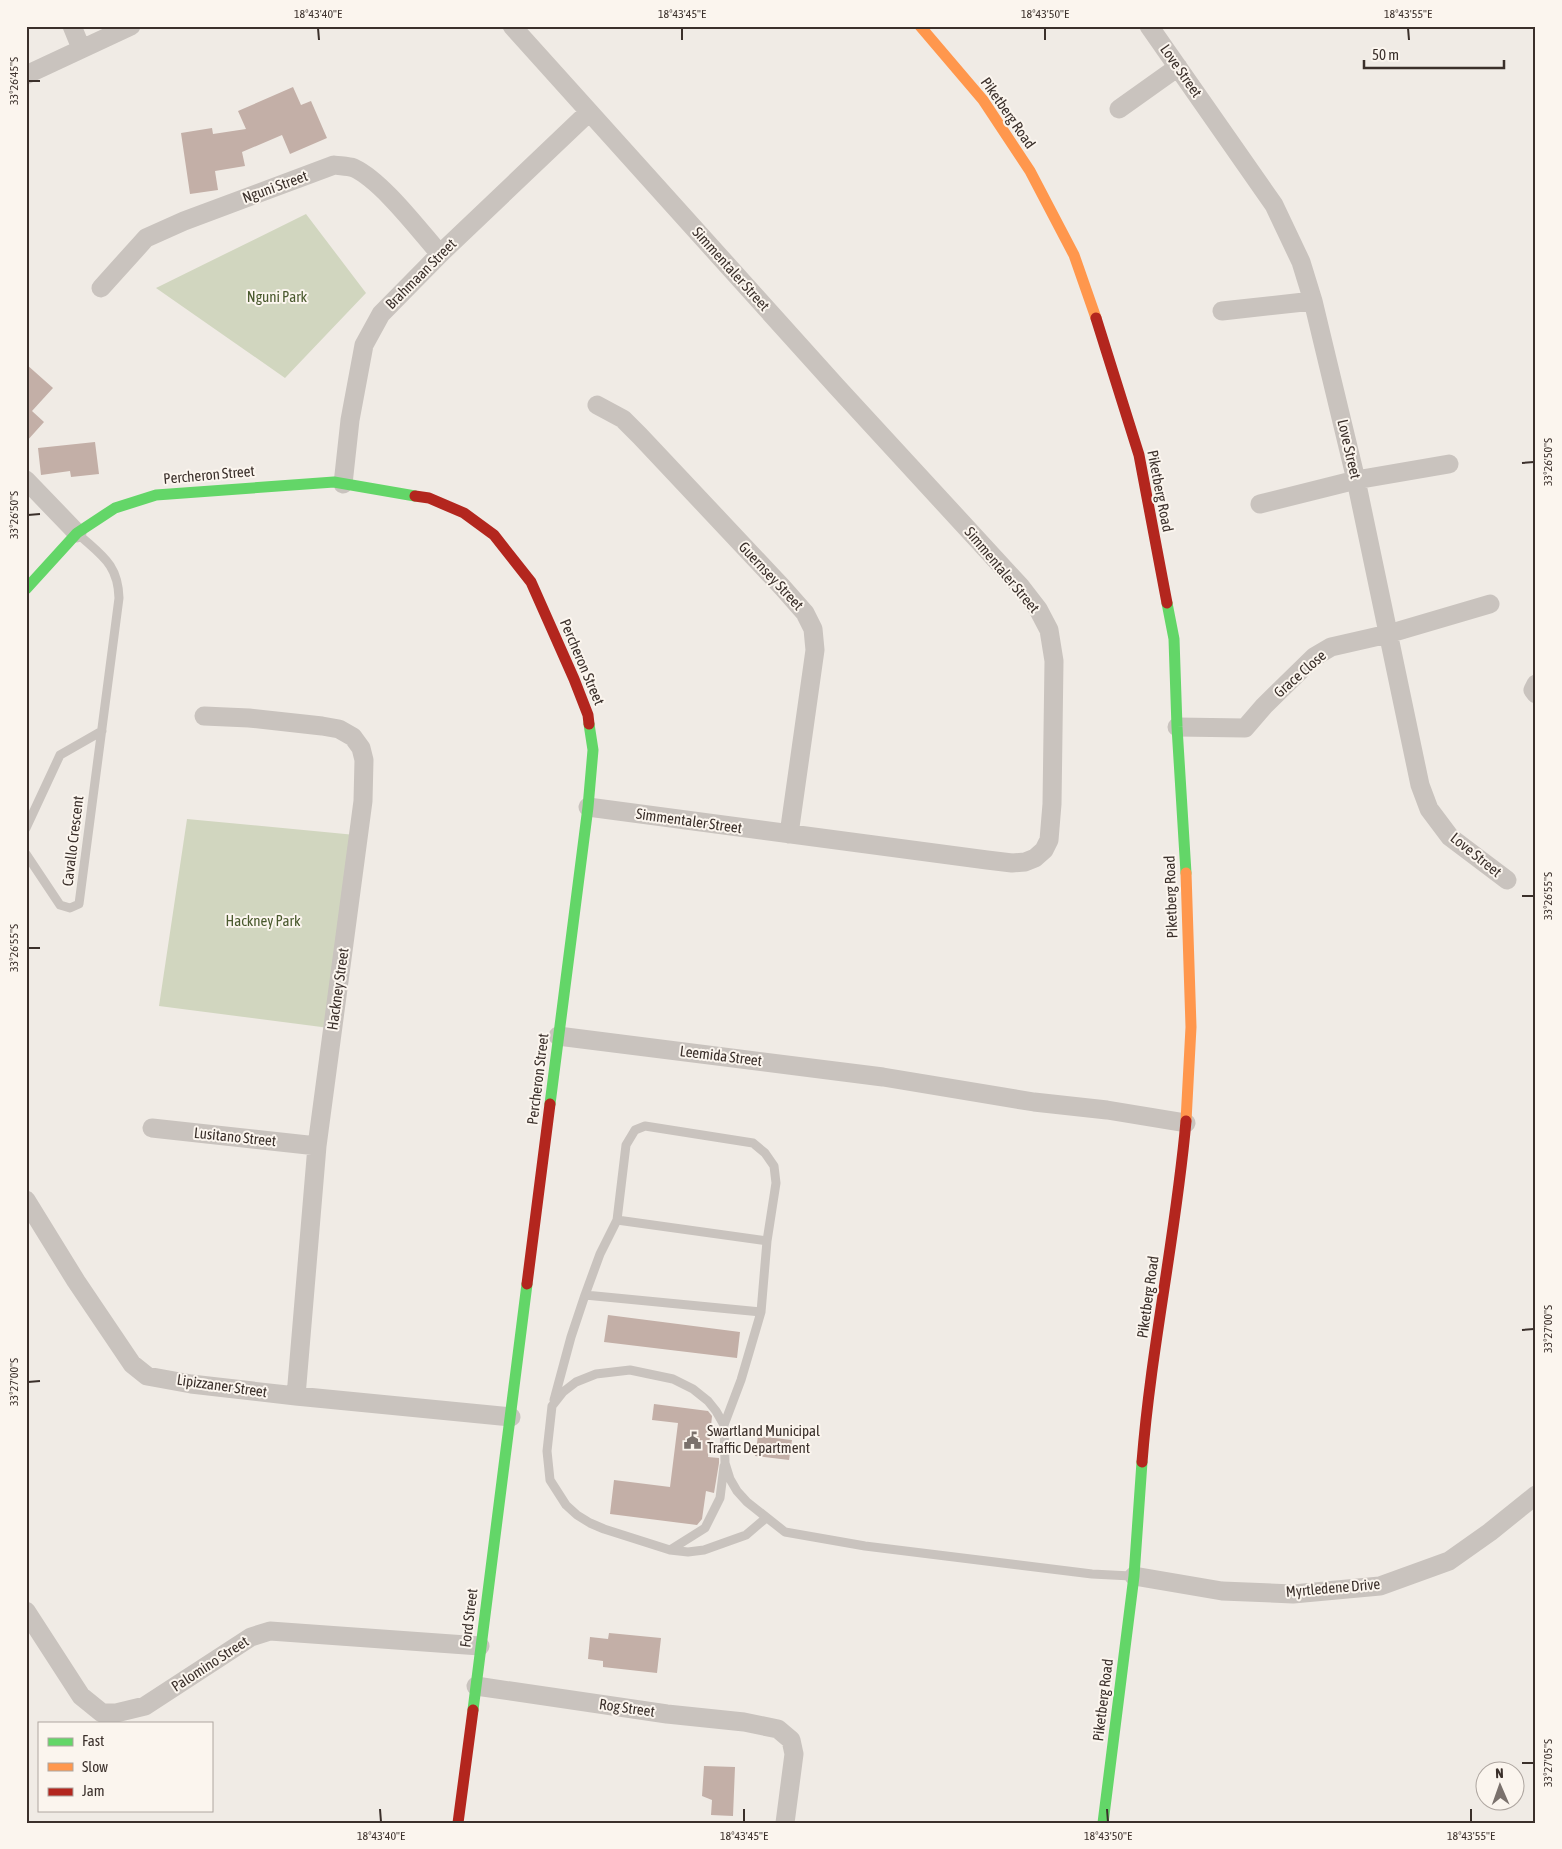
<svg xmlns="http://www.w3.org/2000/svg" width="1562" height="1849" font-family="'Asap Condensed',sans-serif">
<rect width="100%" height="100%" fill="#f0ebe5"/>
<path fill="#d1d6bf" d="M306,214L366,293L285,378L156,288Z
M187,819L366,836L337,1029L159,1006Z"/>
<path fill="#c3afa7" d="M293,87L301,105L311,101L327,138L290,154L282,135L242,152L245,166L215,171L218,190L190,194L181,133L212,128L213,134L246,129L238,111Z
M26,364L53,388L32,411L44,422L26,442Z
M95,442L99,474L71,477L70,471L41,475L38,448Z
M608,1315L740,1332L737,1358L604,1342Z
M654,1404L708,1411L712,1416L708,1457L719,1458V1463L714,1493L706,1491L702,1519L697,1525L610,1514L614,1480L670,1487L678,1423L652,1420Z
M758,1436L792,1440L789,1460L755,1456Z
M609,1633L661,1638L657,1673L603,1667V1661L588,1659L590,1637L608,1639Z
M704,1766L735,1767L733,1816L711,1815L712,1800L702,1796Z"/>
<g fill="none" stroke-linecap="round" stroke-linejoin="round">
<path stroke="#c9c3be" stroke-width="9" d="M26,828L60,755L102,731
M26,854L60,905L70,908L79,904L119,598C118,564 102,556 78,534
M617,1220L767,1241
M585,1295L761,1312
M554,1400L571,1337L585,1295L600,1254L617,1220L626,1145L635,1130L645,1126L753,1143L765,1153L774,1166L776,1183L767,1241L761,1312L741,1380L724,1425
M766,1518L746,1535L704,1550L688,1552L670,1550L604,1529L590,1523L577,1515L566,1505L550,1480L547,1451L552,1406L563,1392L576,1382L596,1374L630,1370L673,1379L693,1389L708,1401L716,1411L724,1425L725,1463L730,1479L737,1491L747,1502L785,1532L865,1546L1092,1574L1131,1576
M670,1550L705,1528L720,1498L724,1466"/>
<path stroke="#c9c3be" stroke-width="19" d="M72,26L81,48
M512,26L837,387L1021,587L1038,609L1049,630L1054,661L1052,804L1049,840L1044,850L1035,858L1025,862L1012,863L987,860L588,807
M1149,26L1274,205L1301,262L1313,301L1356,480L1420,785L1429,809L1450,837L1507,880
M26,75L131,26
M1119,109L1178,67
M101,288L146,238L184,221L334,165C340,166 348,166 354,168C382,181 419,230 440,254
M1222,311L1313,301
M597,405L623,419L640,436L783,588L805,613L813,629L815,650L789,834
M26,480L77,533
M343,484L350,420L364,345L381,314L440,254L588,113
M1260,504L1356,480L1449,464
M1536,684L1533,690L1536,694
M204,716L249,718L322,726L339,729L353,737L361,748L364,760L363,801L317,1146L296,1396
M1177,727L1245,728L1264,706L1314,657L1331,647L1388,634L1490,604
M558,1036L883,1077L1034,1102L1107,1110L1186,1123
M152,1128L317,1146
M26,1200L76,1281L132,1364L147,1376L191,1384L296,1396L511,1417
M1134,1576L1222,1591L1293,1594L1380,1586L1449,1561L1490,1532L1536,1495
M26,1611L81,1696L102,1713H116L145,1706L251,1637L270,1631L480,1646
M476,1686L667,1714L744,1722L778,1729L791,1740L794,1754L785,1823"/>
<path stroke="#63d668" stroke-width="11" d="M26,589L77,533L115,508L156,495L334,482L415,496
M1167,603L1174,639L1177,727L1186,873
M550,1104L588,807L593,750L589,724
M473,1710L527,1284
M1103,1823L1134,1576L1142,1462"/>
<path stroke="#ff974d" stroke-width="11" d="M920,26L983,100L1030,171L1074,255L1096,318
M1186,1121L1191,1027L1186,873"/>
<path stroke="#b3261e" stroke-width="11" d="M1096,318L1139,455L1167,603
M415,496L429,498L464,513L494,535L531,582L574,679L588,715L589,724
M527,1284L550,1104
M1142,1462C1151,1347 1176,1235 1186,1121
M458,1823L473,1710"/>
</g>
<path fill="none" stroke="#3b302b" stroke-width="2" d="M318,28L319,40M682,28V40M1045,28V40M1408,28L1409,40M28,81H40M1522,463L1534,462M28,515L40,514M1522,896H1534M28,948H40M1522,1330L1534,1329M28,1382L40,1381M1522,1763H1534M380,1809L381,1822M744,1809V1822M1107,1809L1108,1822M1471,1809V1822"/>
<defs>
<symbol id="civic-bare" viewBox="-9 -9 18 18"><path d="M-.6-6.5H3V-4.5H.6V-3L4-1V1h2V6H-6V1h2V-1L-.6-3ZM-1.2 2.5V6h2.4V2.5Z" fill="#7a716c" stroke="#fbf5ee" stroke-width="2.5" paint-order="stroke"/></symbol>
</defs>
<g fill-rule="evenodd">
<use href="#civic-bare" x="680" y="1428" width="25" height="25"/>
</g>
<g text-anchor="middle" stroke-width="4" stroke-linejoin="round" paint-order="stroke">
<g font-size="15" fill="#3b302b" stroke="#fbf5ee">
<text transform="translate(1181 71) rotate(55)" y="5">Love Street</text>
<text transform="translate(1008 113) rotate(55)" y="5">Piketberg Road</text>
<text transform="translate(275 187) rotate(-20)" y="5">Nguni Street</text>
<text transform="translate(731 269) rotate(48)" y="5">Simmentaler Street</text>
<text transform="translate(421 274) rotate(-45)" y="5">Brahmaan Street</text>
<text transform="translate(1349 449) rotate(77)" y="5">Love Street</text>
<text transform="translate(209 475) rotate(-5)" y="5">Percheron Street</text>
<text transform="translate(1160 491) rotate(79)" y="5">Piketberg Road</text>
<text transform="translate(1002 570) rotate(50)" y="5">Simmentaler Street</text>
<text transform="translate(771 576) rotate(47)" y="5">Guernsey Street</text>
<text transform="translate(582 662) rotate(67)" y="5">Percheron Street</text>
<text transform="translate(1300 674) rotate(-41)" y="5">Grace Close</text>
<text transform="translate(689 821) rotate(8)" y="5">Simmentaler Street</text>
<text transform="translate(73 841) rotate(-83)" y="5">Cavallo Crescent</text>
<text transform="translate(1476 855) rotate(39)" y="5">Love Street</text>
<text transform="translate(1171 897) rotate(-92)" y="5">Piketberg Road</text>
<text transform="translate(338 989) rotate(-82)" y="5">Hackney Street</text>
<text transform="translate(721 1056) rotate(7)" y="5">Leemida Street</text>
<text transform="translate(538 1079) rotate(-83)" y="5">Percheron Street</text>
<text transform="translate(235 1137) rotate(6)" y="5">Lusitano Street</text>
<text transform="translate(1148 1297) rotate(-82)" y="5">Piketberg Road</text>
<text transform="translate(222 1386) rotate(8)" y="5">Lipizzaner Street</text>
<text transform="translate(1333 1588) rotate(-5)" y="5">Myrtledene Drive</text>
<text transform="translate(469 1618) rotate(-83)" y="5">Ford Street</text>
<text transform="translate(210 1664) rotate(-33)" y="5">Palomino Street</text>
<text transform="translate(1103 1700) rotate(-83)" y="5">Piketberg Road</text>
<text transform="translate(627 1708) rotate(8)" y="5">Rog Street</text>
</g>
<g font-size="15" fill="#4a5a2e" stroke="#fbf5ee">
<text x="277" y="302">Nguni Park</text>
<text x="263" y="926">Hackney Park</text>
</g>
<g font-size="15" fill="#3b302b" stroke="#fbf5ee" text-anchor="start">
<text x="707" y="1436">Swartland Municipal<tspan x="707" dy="17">Traffic Department</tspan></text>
</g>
</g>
<rect width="1562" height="1849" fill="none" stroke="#fbf5ee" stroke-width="55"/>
<rect x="38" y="1722" width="175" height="90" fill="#fbf5ee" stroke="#aea6a0"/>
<rect x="48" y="1738" width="25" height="8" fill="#63d668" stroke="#aea6a0"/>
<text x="82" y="1746" font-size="15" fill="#3b302b">Fast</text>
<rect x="48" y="1763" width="25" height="8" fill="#ff974d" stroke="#aea6a0"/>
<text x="82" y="1772" font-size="15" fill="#3b302b">Slow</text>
<rect x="48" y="1788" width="25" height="8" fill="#b3261e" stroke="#aea6a0"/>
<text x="82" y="1796" font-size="15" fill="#3b302b">Jam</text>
<g transform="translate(1500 1786) rotate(358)"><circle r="24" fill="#fbf5ee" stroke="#aea6a0"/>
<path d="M0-4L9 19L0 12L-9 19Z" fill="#7a716c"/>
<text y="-8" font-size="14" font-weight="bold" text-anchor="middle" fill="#3b302b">N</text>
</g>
<path d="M1364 60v8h140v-8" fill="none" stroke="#3b302b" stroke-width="2.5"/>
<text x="1372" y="60" font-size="15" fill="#3b302b" stroke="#fbf5ee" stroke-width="4" paint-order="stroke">50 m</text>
<rect x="28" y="28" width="1506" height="1794" fill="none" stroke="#3b302b" stroke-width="2"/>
<g font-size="12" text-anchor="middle" fill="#3b302b">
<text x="318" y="18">18°43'40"E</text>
<text x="682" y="18">18°43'45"E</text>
<text x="1045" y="18">18°43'50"E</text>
<text x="1408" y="18">18°43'55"E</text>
<text transform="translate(14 81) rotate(-90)" y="4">33°26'45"S</text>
<text transform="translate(1548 462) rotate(-90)" y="4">33°26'50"S</text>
<text transform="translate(14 515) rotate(-90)" y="4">33°26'50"S</text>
<text transform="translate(1548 896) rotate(-90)" y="4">33°26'55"S</text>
<text transform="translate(14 948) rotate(-90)" y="4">33°26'55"S</text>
<text transform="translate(1548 1329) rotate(-90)" y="4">33°27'00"S</text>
<text transform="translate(14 1382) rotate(-90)" y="4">33°27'00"S</text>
<text transform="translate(1548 1763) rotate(-90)" y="4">33°27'05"S</text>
<text x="381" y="1840">18°43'40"E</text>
<text x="744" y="1840">18°43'45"E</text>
<text x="1108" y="1840">18°43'50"E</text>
<text x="1471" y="1840">18°43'55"E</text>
</g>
</svg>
